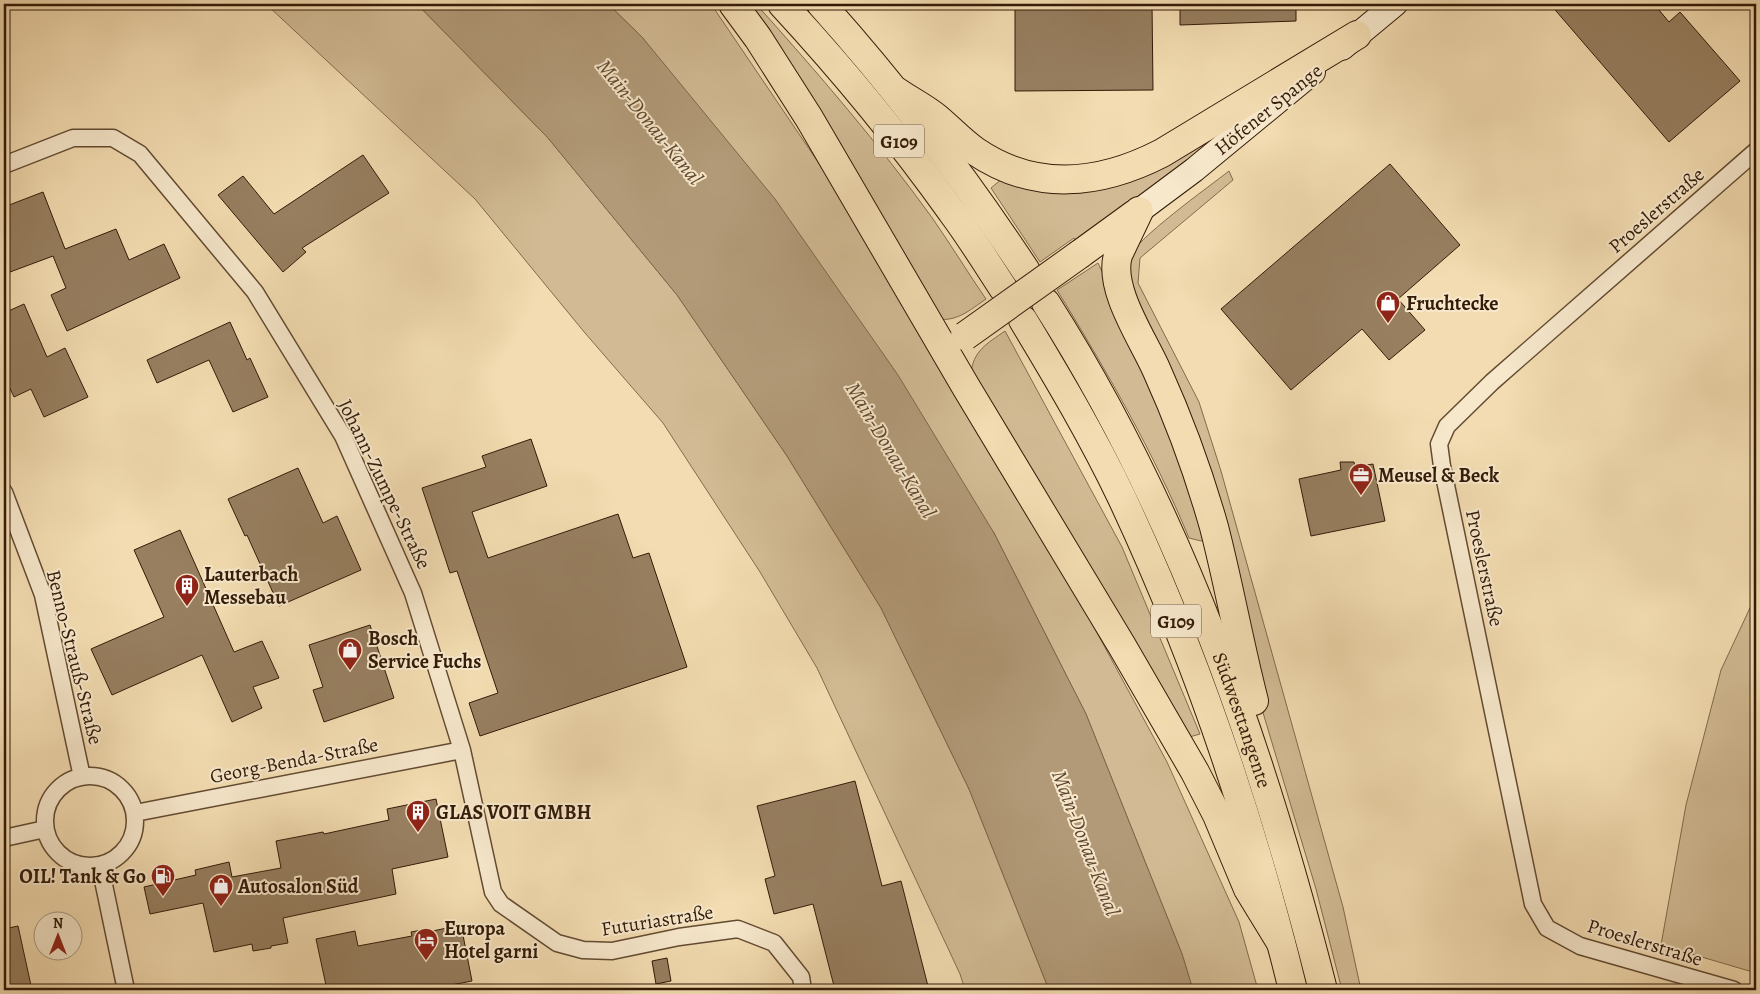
<svg xmlns="http://www.w3.org/2000/svg" width="1760" height="994" font-family="Alegreya,serif">
<rect width="100%" height="100%" fill="#f3dcb1"/>
<filter id="stains"><feTurbulence type="fractalNoise" baseFrequency=".004" numOctaves="4"/><feColorMatrix values="0 0 0 0 .2 0 0 0 0 .09 0 0 0 0 .02 0 0 0 .5 -.17"/></filter>
<radialGradient id="worn" r=".72"><stop offset=".6" stop-color="#630" stop-opacity="0"/><stop offset="1" stop-color="#630" stop-opacity=".3"/></radialGradient>
<path fill="#d2bb94" stroke="#826b4e" d="M266,4H417L548,138L677,295L787,456L881,608L969,789L1049,990H965L960,974L817,668L760,572L663,423L585,333L475,199Z
M608,4H711L818,162L921,325L1069,581L1167,762L1239,922L1258,990H1193L1182,954L1086,714L994,533L642,37Z
M740,4H756C818,73 879,144 933,219C951,245 968,273 986,299C970,310 957,322 937,319Z
M1205,134L1212,141L1124,209L1077,242L1074,238L1040,262L991,188L1003,178L1036,185Z
M1229,171L1233,180L1140,258L1138,283L1199,402L1221,471L1343,907L1361,990H1342L1316,889L1264,716L1250,665L1134,305C1132,296 1126,266 1128,259C1134,240 1210,186 1229,171Z
M1098,263L1161,396L1205,539L1201,541L1189,538C1153,451 1106,370 1057,290Z
M1005,331L1122,547L1200,734L1186,738L971,375C972,351 988,343 1005,331Z
M1756,595V973L1661,945L1686,805L1721,670Z"/>
<path fill="#b29a78" stroke="#7f674b" d="M417,4H608L642,37L775,199L898,375L994,533L1086,714L1182,954L1193,990H1049L969,789L881,608L787,456L677,295L548,138Z"/>
<path fill="#977f60" stroke="#331b08" d="M1015,4H1152L1153,90L1015,91Z
M1180,4H1296V21L1180,25Z
M1550,4H1654L1669,22L1680,12L1740,81L1669,142Z
M363,155L389,193L302,248L306,252L283,272L218,195L243,176L274,214Z
M1390,164L1460,245L1398,299L1425,330L1389,360L1362,329L1291,390L1221,309Z
M43,192L65,249L116,229L129,260L164,244L180,278L67,331L51,295L66,288L53,256L10,272L8,267L4,268V207Z
M24,304L47,357L65,348L88,397L44,417L31,389L14,397L4,376V313Z
M230,322L247,360L250,358L268,397L233,412L209,360L157,383L147,360Z
M531,439L547,486L472,512L488,558L618,514L633,558L649,553L687,667L480,736L469,703L498,693L457,571L450,573L422,488L486,467L482,456Z
M1340,462H1354L1355,467L1373,464L1385,521L1311,536L1299,479L1341,470Z
M298,468L323,523L337,516L361,570L279,606L247,535L245,536L228,499Z
M180,530L234,652L262,641L279,678L253,687L262,708L232,722L202,655L112,695L91,649L164,617L134,550Z
M370,625L394,698L324,722L313,690L323,687L309,645Z
M855,781L882,886L901,881L929,990H835L813,904L774,914L765,879L775,876L757,806Z
M436,799L448,857L392,869L396,894L283,918L288,943L271,946V948L253,951L252,944L214,952L203,903L150,914L144,887L196,875L195,870L229,862L232,877L281,868L276,841L323,832L324,834L389,820L387,809Z
M461,925L472,981L425,990H327L316,939L355,931L358,946L412,936L411,932L427,929L428,932Z
M18,926L32,990H7L6,975L4,976V929Z
M667,958L671,981L656,984L652,961Z"/>
<g fill="none" stroke-linecap="round" stroke-linejoin="round">
<defs>
<path id="minor" d="M4,165L73,138H113L140,154L255,292L343,436L413,593L462,750L493,892L501,904L557,943L583,950L612,951L679,937L738,929L774,943L801,977L803,990
M4,492L43,595L82,777
M45 821a45 45 0 1 1 90 0a45 45 0 1 1-90 0Z
M135,813L462,750
M4,838L45,829
M100,866L126,990
M1734,990L1580,946L1547,928L1533,904L1442,466L1439,444L1447,426L1492,382L1756,151"/>
<path id="secondary" d="M1342,48L1395,4
M1139,211L1194,170L1313,72"/>
<g id="trunk">
<path d="M733,4L758,38L809,118L966,387L1122,646L1195,772L1217,815L1248,889L1281,943"/>
<path d="M782,4C843,70 900,139 952,212C970,236 986,262 1003,288"/>
<path d="M821,4C896,88 964,177 1026,271"/>
<path d="M896,91C909,100 925,108 937,118C950,129 961,141 975,151C1035,192 1100,185 1162,153L1357,35"/>
<path d="M1139,211L1118,255C1108,289 1143,339 1157,371C1180,422 1199,474 1214,527C1229,585 1239,643 1254,701"/>
<path d="M1080,254L1135,214"/>
<path id="s1" d="M1046,303C1180,513 1262,750 1323,990"/>
<path d="M1023,320C1058,378 1093,437 1122,498C1196,656 1252,821 1293,990"/>
</g>
</defs>
<use href="#minor" stroke="#634b32" stroke-width="19"/>
<use href="#secondary" stroke="#331b08" stroke-width="26"/>
<use href="#trunk" stroke="#331b08" stroke-width="30"/>
<use href="#minor" stroke="#f7e8cc" stroke-width="16"/>
<use href="#secondary" stroke="#f7e8cc" stroke-width="24"/>
<use href="#trunk" stroke="#f3dcb1" stroke-width="28"/>
<defs>
<path id="trunk-bridge" d="M965,336L1080,254"/>
</defs>
<use href="#trunk-bridge" stroke="#331b08" stroke-width="30" stroke-linecap="butt"/>
<use href="#trunk-bridge" stroke="#f3dcb1" stroke-width="28"/>
</g>
<defs>
<symbol id="shop-pin" viewBox="-11 -11 22 30"><path d="M0 17L-7.5 6A9.5 9.5 0 1 1 7.5 6Z" fill="#8f2418" stroke="#f7e8cc"/><path d="M-5-2.5h2.3a2.7 3.5 0 0 1 5.4 0H5L5.5 6h-11ZM-1.5-2.5h3a1.5 2.3 0 0 0-3 0Z" fill="#fff"/></symbol>
<symbol id="office-pin" viewBox="-11 -11 22 30"><path d="M0 17L-7.5 6A9.5 9.5 0 1 1 7.5 6Z" fill="#8f2418" stroke="#f7e8cc"/><path d="M-6-3h4V-5.5h4V-3h4V5H-6ZM-1-4.5V-3h2v-1.5ZM-6 0V1H6V0Z" fill="#fff"/></symbol>
<symbol id="building-pin" viewBox="-11 -11 22 30"><path d="M0 17L-7.5 6A9.5 9.5 0 1 1 7.5 6Z" fill="#8f2418" stroke="#f7e8cc"/><path d="M-4-6H4V6H1V3H-1V6H-4ZM-2.5-4.3h1.7v1.8h-1.7ZM.8-4.3h1.7v1.8H.8ZM-2.5-1h1.7V.8h-1.7ZM.8-1h1.7V.8H.8Z" fill="#fff"/></symbol>
<symbol id="fuel-pin" viewBox="-11 -11 22 30"><path d="M0 17L-7.5 6A9.5 9.5 0 1 1 7.5 6Z" fill="#8f2418" stroke="#f7e8cc"/><path d="M-5.5-6h7V0h2V4h1.3V-2.5L3-4.5l.8-.8L6-3V5H2.5V1h-1V6h-7ZM-4.2-4.7v3.2H.2V-4.7Z" fill="#fff"/></symbol>
<symbol id="hotel-pin" viewBox="-11 -11 22 30"><path d="M0 17L-7.5 6A9.5 9.5 0 1 1 7.5 6Z" fill="#8f2418" stroke="#f7e8cc"/><path d="M-6-4.5h1.5V1H6V5H4.5V3h-9V5H-6ZM-4 0a1.8 1.8 0 1 1 3.6 0ZM.5 0V-2.5h3Q6-2.5 6 0Z" fill="#fff"/></symbol>
</defs>
<g fill-rule="evenodd">
<use href="#shop-pin" x="1374" y="289" width="28" height="38"/>
<use href="#office-pin" x="1347" y="461" width="28" height="38"/>
<use href="#building-pin" x="173" y="572" width="28" height="38"/>
<use href="#shop-pin" x="336" y="636" width="28" height="38"/>
<use href="#building-pin" x="404" y="798" width="28" height="38"/>
<use href="#fuel-pin" x="149" y="862" width="28" height="38"/>
<use href="#shop-pin" x="207" y="872" width="28" height="38"/>
<use href="#hotel-pin" x="412" y="926" width="28" height="38"/>
</g>
<g text-anchor="middle" stroke-width="4" stroke-linejoin="round" paint-order="stroke">
<g fill="#f7e8cc" stroke="#6e5843" stroke-width="1">
<rect x="874" y="124.5" width="50" height="33" rx="4"/>
<rect x="1151" y="604.5" width="50" height="33" rx="4"/>
</g>
<g font-size="19" font-weight="bold" fill="#331b08">
<text x="899" y="148">G109</text>
<text x="1176" y="628">G109</text>
</g>
<g font-size="20" fill="#331b08" stroke="#f7e8cc">
<text transform="translate(1268 109) rotate(-39)" y="7">Höfener Spange</text>
<text transform="translate(1656 210) rotate(-41)" y="7">Proeslerstraße</text>
<text transform="translate(385 484) rotate(64)" y="7">Johann-Zumpe-Straße</text>
<text transform="translate(1485 568) rotate(78)" y="7">Proeslerstraße</text>
<text transform="translate(75 657) rotate(76)" y="7">Benno-Strauß-Straße</text>
<text dy="7" stroke="none"><textPath href="#s1" startOffset="462">Südwesttangente</textPath></text>
<text transform="translate(294 760) rotate(-11)" y="7">Georg-Benda-Straße</text>
<text transform="translate(657 920) rotate(-9)" y="7">Futuriastraße</text>
<text transform="translate(1645 942) rotate(17)" y="7">Proeslerstraße</text>
</g>
<g font-size="20" font-weight="bold" fill="#331b08" stroke="#f7e8cc" text-anchor="start">
<text x="1406" y="310">Fruchtecke</text>
<text x="1378" y="482">Meusel &amp; Beck</text>
<text x="204" y="581">Lauterbach<tspan x="204" dy="23">Messebau</tspan></text>
<text x="368" y="645">Bosch<tspan x="368" dy="23">Service Fuchs</tspan></text>
<text x="436" y="819">GLAS VOIT GMBH</text>
<text x="146" y="883" text-anchor="end">OIL! Tank &amp; Go</text>
<text x="238" y="893">Autosalon Süd</text>
<text x="444" y="935">Europa<tspan x="444" dy="23">Hotel garni</tspan></text>
</g>
<g font-size="21" font-style="italic" fill="#5f472f" stroke="#f7e8cc">
<text transform="translate(650 122) rotate(51)" y="7">Main-Donau-Kanal</text>
<text transform="translate(891 450) rotate(59)" y="7">Main-Donau-Kanal</text>
<text transform="translate(1086 843) rotate(69)" y="7">Main-Donau-Kanal</text>
</g>
</g>
<rect width="1760" height="994" fill="none" stroke="#f3dcb1" stroke-width="20"/>
<rect x="5" y="5" width="1750" height="984" fill="none" stroke="#331b08" stroke-width="2.5"/>
<rect x="10" y="10" width="1740" height="974" fill="none" stroke="#331b08"/>
<g transform="translate(58 936)"><circle r="24" fill="#f7e8cc" stroke="#a9967e"/>
<path d="M0-4L9 19L0 12L-9 19Z" fill="#8f2418"/>
<text y="-8" font-size="14" font-weight="bold" text-anchor="middle" fill="#331b08">N</text>
</g>
<rect width="100%" height="100%" filter="url(#stains)"/>
<rect width="100%" height="100%" fill="url(#worn)"/>
</svg>
